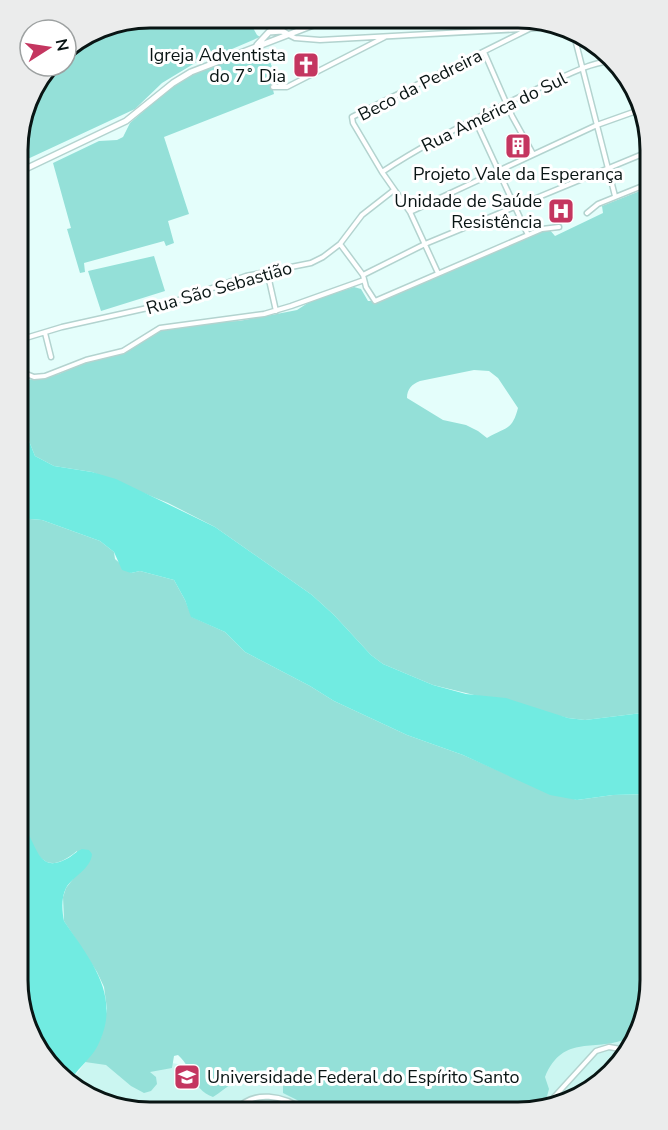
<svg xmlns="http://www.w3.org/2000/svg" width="668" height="1130" font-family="'Nunito Sans',sans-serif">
<rect width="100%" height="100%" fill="#e4fefb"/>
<path fill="#cbf6f1" d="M643,1006L623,1060L568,1102L518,1112H450L456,1104Z
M268,1046L336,1111H133L69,1084L90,1056L144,1058L206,1069Z"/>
<path fill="#94e0d8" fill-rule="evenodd" d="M151,18L248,19L257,35L260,37L211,58L195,63L162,83L135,109L19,163V134L32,92L52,66H66V49L100,28Z
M258,49L261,59L268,57L277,79L271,81L274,94L164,137L189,214L168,221L174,243L166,246L164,241L84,263L85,272L80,273L67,229L71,228L53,163L99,141L117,140L123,137L130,123L175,84L195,72Z
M650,187V712L585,720L568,718L433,685L383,664L371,655L334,615L312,595L215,527L168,503L92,472L54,466L35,456L25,431L19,424V375L27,380L59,374L89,361L117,355L157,331L174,326L206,322L239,321L287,312L297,310L311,301L354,287L361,289L368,301C388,302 402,290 420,282C462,263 506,247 549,229L555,236L603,213L602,206ZM474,370L489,371L498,378L518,408C512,432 504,427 487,438L478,431L466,425L443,420L407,398C407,389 412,384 420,381Z
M154,256L165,291L101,311L88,271Z
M19,518L42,520L100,541L114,552L115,559L131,573L140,571L174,580L185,600L192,617L225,632L245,652L310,686L334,701L407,735L463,755L529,784L577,800L613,795L650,794V988L631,1037C595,1054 564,1032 545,1077L549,1089L544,1107L518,1112L315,1111L309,1106L283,1093V1072C254,1063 235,1082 213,1097C190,1088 194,1069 178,1055L174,1056L172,1068L150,1072L156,1077L157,1084L151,1091L144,1093L131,1086L106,1065L85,1062L95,1049L101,1037L107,1009L104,987L97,972L64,921L63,897L66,888L73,879L77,851C38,883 36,844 18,818Z"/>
<path fill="#71ebe1" d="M19,424L25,431L35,456L54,466L92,472L116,479L215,527L312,595L334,615L371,655L383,664L433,685L466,694L506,698L568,718L585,720L650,712V794L613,795L577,800L550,795L463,755L407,735L334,701L310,686L245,652L225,632L191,617L185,600L174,580L140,571L131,573L122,570L114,552L100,541L42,520L19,518Z
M18,818C22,823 26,829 29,835C39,855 43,873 70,857C74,854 77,851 82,849L89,850L92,854C91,869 73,876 66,888C61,898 62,911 64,921C91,961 123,997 97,1047C90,1060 75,1070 69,1084L28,1030L18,979Z"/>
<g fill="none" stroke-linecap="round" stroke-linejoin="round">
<defs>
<path id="minor" d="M270,31L283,19
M282,31L285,19
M287,34L295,38L320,40L558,27
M574,35L615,196
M484,52L512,116L533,154
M273,87H287L385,37
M475,120L528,235
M382,172C432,139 487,112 541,87C564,77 585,64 610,61
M410,212L597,125L642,109
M587,213L598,204L650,183
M340,244L363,275L366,287L375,301L542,229L559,227
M267,271L276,311
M438,273L410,212L382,172L353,123L352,117L529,29
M363,275L425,244L650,151
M45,333L51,357
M19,340L62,327L170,303L246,276L311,263L323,257L340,244L362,215L394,190
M19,371L34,377L45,376L86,360L123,351L160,328L264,314L291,306L364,280
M545,1107L596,1051L609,1047L626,1050
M235,1111C253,1089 284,1095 305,1111"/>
<path id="secondary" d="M257,45L269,32L282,31L287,34
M19,172L126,121L173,83L191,72L329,19"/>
</defs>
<use href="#minor" stroke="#b3d3cf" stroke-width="7"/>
<use href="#secondary" stroke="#b3d3cf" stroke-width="8"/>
<use href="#minor" stroke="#fff" stroke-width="4"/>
<use href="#secondary" stroke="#fff" stroke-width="5"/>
</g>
<defs>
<symbol id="church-square" viewBox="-11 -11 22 22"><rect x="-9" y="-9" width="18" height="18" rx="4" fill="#c43660" stroke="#fff"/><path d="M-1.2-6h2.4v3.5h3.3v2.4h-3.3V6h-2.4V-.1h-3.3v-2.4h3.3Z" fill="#fff"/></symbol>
<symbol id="building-square" viewBox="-11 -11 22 22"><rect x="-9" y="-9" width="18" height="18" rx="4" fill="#c43660" stroke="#fff"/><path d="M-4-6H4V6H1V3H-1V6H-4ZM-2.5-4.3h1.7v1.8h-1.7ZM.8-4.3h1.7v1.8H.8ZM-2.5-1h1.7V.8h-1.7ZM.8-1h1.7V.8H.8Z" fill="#fff"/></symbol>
<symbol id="hospital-square" viewBox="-11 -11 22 22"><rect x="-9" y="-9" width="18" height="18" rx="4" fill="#c43660" stroke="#fff"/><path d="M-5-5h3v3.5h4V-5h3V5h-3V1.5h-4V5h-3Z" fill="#fff"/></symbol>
<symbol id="university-square" viewBox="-11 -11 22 22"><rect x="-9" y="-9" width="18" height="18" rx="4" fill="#c43660" stroke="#fff"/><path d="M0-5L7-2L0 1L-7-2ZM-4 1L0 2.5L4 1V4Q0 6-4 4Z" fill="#fff"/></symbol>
</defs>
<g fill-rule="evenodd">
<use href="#church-square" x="291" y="50" width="30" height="30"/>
<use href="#building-square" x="503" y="131" width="30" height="30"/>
<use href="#hospital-square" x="546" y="196" width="30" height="30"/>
<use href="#university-square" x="172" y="1062" width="30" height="30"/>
</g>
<g text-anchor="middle" stroke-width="6" stroke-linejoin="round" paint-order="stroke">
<g font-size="18" fill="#091514" stroke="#fff" text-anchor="end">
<text x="286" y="61">Igreja Adventista<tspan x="286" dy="21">do 7˚ Dia</tspan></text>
<text x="518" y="180" text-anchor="middle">Projeto Vale da Esperança</text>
<text x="542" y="207">Unidade de Saúde<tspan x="542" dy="21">Resistência</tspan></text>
<text x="207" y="1083" text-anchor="start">Universidade Federal do Espírito Santo</text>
</g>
<g font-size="18" fill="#091514" stroke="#fff">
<text transform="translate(420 85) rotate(-27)" y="6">Beco da Pedreira</text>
<text transform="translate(494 112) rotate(-26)" y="6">Rua América do Sul</text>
<text transform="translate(219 288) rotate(-16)" y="6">Rua São Sebastião</text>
</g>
</g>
<path d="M0 0H668V1130H0ZM150 28H518A122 122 0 0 1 640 150V980A122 122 0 0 1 518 1102H150A122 122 0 0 1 28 980V150A122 122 0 0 1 150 28Z" fill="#ebecec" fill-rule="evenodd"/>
<path fill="none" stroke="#091514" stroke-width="3" d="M150 28H518A122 122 0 0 1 640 150V980A122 122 0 0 1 518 1102H150A122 122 0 0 1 28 980V150A122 122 0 0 1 150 28Z"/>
<g transform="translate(48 48) rotate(78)"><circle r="28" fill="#ffffff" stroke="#9da1a1" stroke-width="1.5"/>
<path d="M0-4.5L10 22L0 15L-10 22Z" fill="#c43660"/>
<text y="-9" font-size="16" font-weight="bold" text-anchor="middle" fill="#091514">N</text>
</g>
</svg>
